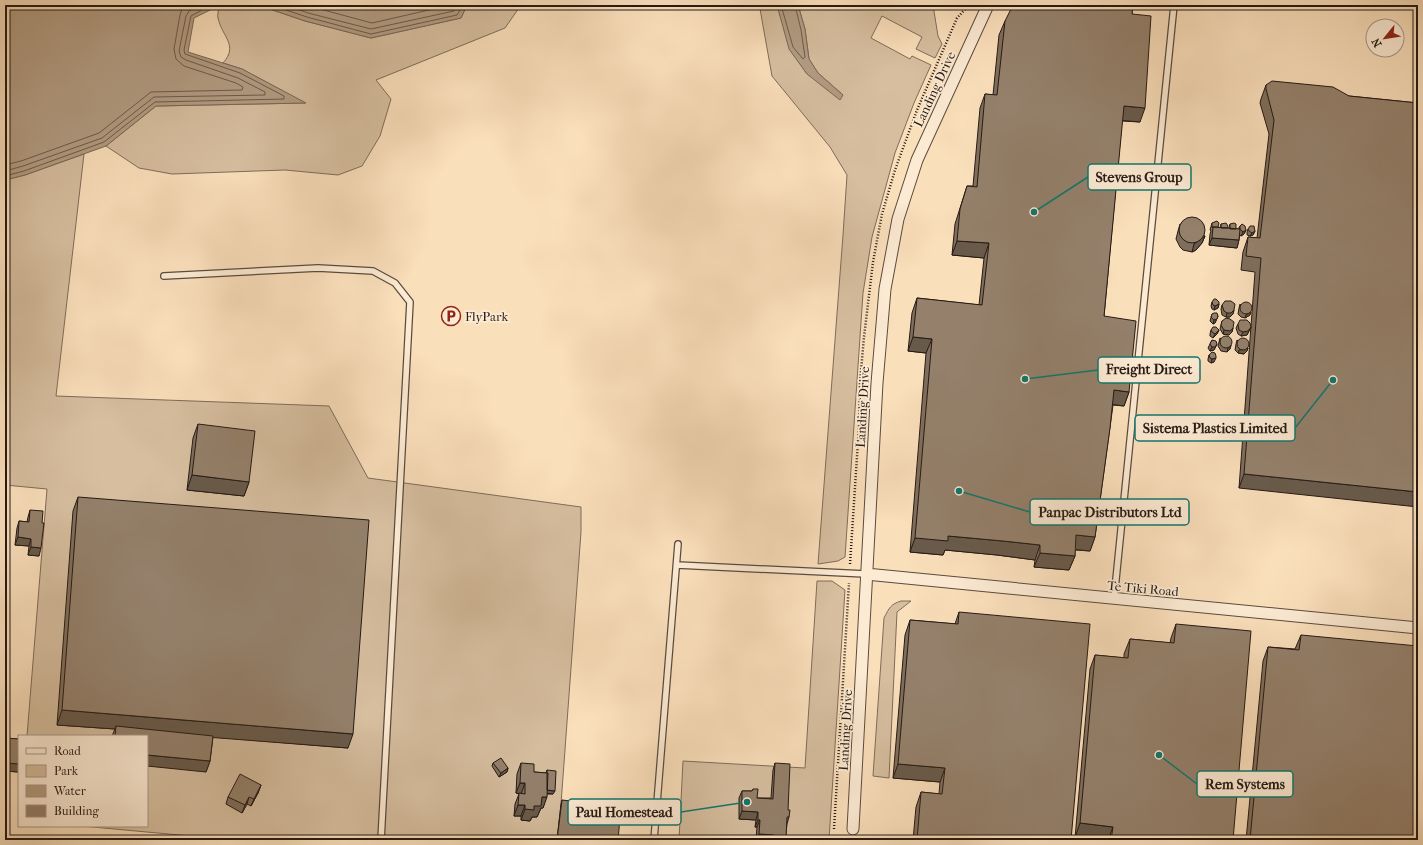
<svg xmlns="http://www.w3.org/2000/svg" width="1423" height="845" font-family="'IM FELL French Canon',serif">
<rect width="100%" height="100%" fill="#fadfbb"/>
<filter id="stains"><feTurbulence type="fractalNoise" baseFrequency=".005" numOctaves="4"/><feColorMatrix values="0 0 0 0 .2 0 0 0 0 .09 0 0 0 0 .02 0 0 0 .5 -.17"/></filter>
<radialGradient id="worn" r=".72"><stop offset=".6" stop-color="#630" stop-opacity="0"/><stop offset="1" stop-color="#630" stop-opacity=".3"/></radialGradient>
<path fill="#d6be9f" stroke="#7e6c5a" d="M219,5H258L305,21L371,38L461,18L467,5H521L505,28L376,80L391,99L380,136L362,166L338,175L285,170L172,174L139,168L106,146L156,106L305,103L242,69L223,63C239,45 222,37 218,18C217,15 219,9 219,5Z
M754,5H777L790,49L807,74L843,95L818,73L809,59L805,29L798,5H933L938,36L942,44L935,58L916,49L922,37L882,16L871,38L910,59L912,56L931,65L914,103L895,153L872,237L863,293L845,557L838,561L818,564L843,235L847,175L830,147L772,76L760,9Z
M84,154L56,396L329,406L368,478L581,507V532L561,804L557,840H233L82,826H147V736H27L47,489L5,485V180L25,175Z
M817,581H832L845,590L829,840H679L683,761L805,768Z
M901,601H911L897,612L889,778L873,776L884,618C889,608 891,604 901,601Z"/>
<path fill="#b29c82" stroke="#7a6856" d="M5,5H220L194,18L188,52L242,69L306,103L156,106L106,146L25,175L5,180Z
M258,5H467L461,18L371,38L305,21Z
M777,5H798L805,29L809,59L818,73L843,95L840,100L807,74L789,49Z"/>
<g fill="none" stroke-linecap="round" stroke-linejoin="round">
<path stroke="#6c5b4b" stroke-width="1" d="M271,5L307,17L371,34L457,15L463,5
M286,5L308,13L371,29L454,11L457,5
M305,5L372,23L451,5
M781,5L793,47L803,59L805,57L801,30L795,5
M5,165L21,161L99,133L151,92L242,90L243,87L236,83L184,66L176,59L174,49L180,15L182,9L186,5
M5,171L23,166L102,138L154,97L265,95V92L238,78L186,60L181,57L179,51L186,16L189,11L200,5
M5,176L24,171L104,142L155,102L284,99V96L240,73L185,54L184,50L191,16L211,5"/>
<defs>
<path id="service" d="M164,276L318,268L373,271L395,283L410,302L381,840
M677,565L866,574
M1114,599L1174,5
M654,840L678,544"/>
<path id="minor" d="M866,574L1418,628
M853,829L877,383L885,289L898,219L917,160L988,5"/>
</defs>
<use href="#service" stroke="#5a4b3e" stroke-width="8"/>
<use href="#minor" stroke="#5a4b3e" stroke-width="13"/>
<path stroke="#251a14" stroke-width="2.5" stroke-dasharray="1 2" stroke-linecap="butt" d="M850,564L859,426L860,382L864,337L873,262L882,214L895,170L917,110L957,18L969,5
M834,829L849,583"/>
<use href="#service" stroke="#fcead3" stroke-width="5.5"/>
<use href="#minor" stroke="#fcead3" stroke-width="11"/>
</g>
<path fill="#7f6e5c" stroke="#251a14" d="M1024,5H1133L1132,14L1140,122L1122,121L1104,316L1129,392L1124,406L1113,405L1095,537L1090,551L1075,550V556L1069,570L1034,567L1035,560L997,555L945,550L943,555L910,552L926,353L908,351L912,313L917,298L979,305L984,258L952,255L955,224L967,186H973L980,108L985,94L993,95L999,35L1005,21L1024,6Z
M1266,85L1349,96L1418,103L1239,488L1255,272L1241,270L1243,252L1248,237L1257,238L1269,134L1260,103L1261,99Z
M1212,223L1218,227L1220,228L1221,224L1227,228H1229L1230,224L1236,229H1238L1240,226L1246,230L1244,234L1241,236L1240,235L1237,248L1209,245L1210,234L1211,231L1210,230Z
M1180,224L1205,236L1202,243L1196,250L1192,252L1183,250L1180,247L1176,239L1178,231Z
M1248,229L1255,231L1253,235L1250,236L1247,235V232Z
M1212,302L1219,304L1218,308L1214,310L1212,309L1211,306Z
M1240,304L1250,315L1245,318L1241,317L1238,314L1239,308Z
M1222,305L1234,310L1233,314L1230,317H1226L1222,315L1221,309Z
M1212,314L1218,316L1215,323L1213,324L1210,321Z
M1222,321L1233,328L1232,332L1229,335L1223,334L1220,329Z
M1238,324L1251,327L1247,335L1241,336L1238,334L1236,328Z
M1211,330H1219L1217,334L1213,338L1210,336V334Z
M1220,338L1231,345L1230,349L1227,352L1221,351L1218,346Z
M1212,340L1217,344L1214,350L1210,351L1208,348Z
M1237,340L1248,348L1247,351L1244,354L1238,353L1235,350L1236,344Z
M1209,355L1214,362L1211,363L1208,361V359Z
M198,424L249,482L244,496L187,490L193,438Z
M78,497L348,748L213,737L210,761L206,772L115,736H112L115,729L57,725L73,511Z
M30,510L39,556L28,555L29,546L15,545L17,528L19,521L27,522L28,517Z
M959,612L1071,840H913L916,807L921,792L939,794L940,782L893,778L905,635L910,620L955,624Z
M1176,624L1233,840H1098L1075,838L1090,669L1095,655L1124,658V654L1130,639L1170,643L1171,638Z
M1301,635L1416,727L1418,840H1246L1263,661L1268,647L1295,649Z
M5,738L19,739V768L18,772L5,771Z
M493,763L508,768L507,772L499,777L492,766Z
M521,763L534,772L546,773L547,770L553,794H547L543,808H541L537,817H532L530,821L521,820V816H514L515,804L519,794L516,793L517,774Z
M775,763L789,817L787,824L785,840H756L757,827H755L756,820L739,819V798L742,791H752L753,789L757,798H771L773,770Z
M261,785L258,793L251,806L247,804L242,813L226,804L228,797Z
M562,800L618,840H557L561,804Z"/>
<path fill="#685a4b" stroke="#251a14" d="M1124,106L1145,108L1140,122L1118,120Z
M1246,230L1244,234L1241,236L1243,232Z
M1255,231L1253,235L1250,236L1252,233Z
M1205,236L1202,243L1196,250L1192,252L1194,244Z
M1212,238L1239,240L1237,248L1209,245Z
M957,241L989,243L984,258L952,255Z
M1219,304L1218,308L1214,310L1215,306Z
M1234,310L1233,314L1230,317H1226L1227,313Z
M1251,312L1250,315L1245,318L1246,315Z
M1218,316L1215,323L1213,324L1214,320Z
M1251,327L1247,335L1241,336L1243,332Z
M1233,328L1232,332L1229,335L1223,334L1224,330Z
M1219,330L1217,334L1213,338L1215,334Z
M913,337L932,339L926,353L908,351Z
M1217,344L1214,350L1210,351L1212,347Z
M1231,345L1230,349L1227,352L1228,348Z
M1248,348L1247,351L1244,354L1238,353L1239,350Z
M1216,358L1214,362L1211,363L1212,359Z
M1114,390L1129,392L1124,406L1109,404Z
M1244,474L1418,492V507L1239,488Z
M192,475L249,482L244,496L187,490Z
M1076,535L1095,537L1090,551L1071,549Z
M948,536L1003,541L1040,545L1035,560L997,555L945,550L943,555L910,552L915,538Z
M18,537L31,539L29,546L15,545Z
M31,547L41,548L39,556L28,555Z
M1040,553L1075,556L1069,570L1034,567Z
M62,710L353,734L348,748L116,730V726L115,729L57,725Z
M147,755L210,761L206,772L147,766Z
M5,759L8,760L5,767Z
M7,763L19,764V768L18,772L5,771Z
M898,764L945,768L940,782L893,778Z
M508,768L507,772L499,777L501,773Z
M520,783H525L521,794L516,793Z
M261,785L258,793L251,806L254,799Z
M545,790L555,791L553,794L543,793Z
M249,797L247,804L242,813L245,805Z
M542,797H547L543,808H541L537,817H532L530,821L521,820L525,809Z
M518,805H525L521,816H514Z
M742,811L758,812L756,820L739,819Z
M758,820H760L757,827H755Z
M1080,823L1113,827L1108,840H1098L1075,838Z
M759,834L774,835L772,840H757Z
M942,837L977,840H941Z
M774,838H786L785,840H773Z"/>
<path fill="#94806b" stroke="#251a14" d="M1013,5L1028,6V5H1133L1132,14L1151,16L1145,108L1124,106L1104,316L1136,321L1129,392L1114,390L1110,428L1095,537L1076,535L1075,556L1040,553V545L1003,541L948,536V541L915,538L932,339L913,337L917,298L982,305L989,243L957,241L960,209L967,186L977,187L985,94L997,95L1005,21Z
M1272,81L1333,87L1349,96L1418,103V492L1244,474L1261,258L1246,256L1248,237L1260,238L1274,120L1266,89V85Z
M1179 230a13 13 0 1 1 26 0a13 13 0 1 1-26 0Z
M1217,221L1219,223L1218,227H1213V228L1212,226V223Z
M1226,223L1228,226L1227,228H1221V224Z
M1234,223L1236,224V229H1230V224Z
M1242,224L1245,226L1246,230L1243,232L1240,229V226Z
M1250,226H1254L1255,231L1252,233L1249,231L1248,229Z
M1213,227L1240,229L1239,240L1212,238Z
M1214,299H1216L1219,302V304L1215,306L1213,305L1212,302Z
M1225,301H1231L1235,304L1234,310L1231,313H1227L1224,311L1222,305Z
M1240 308a6 6 0 1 1 12 0a6 6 0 1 1-12 0Z
M1214,313H1217L1218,316L1217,319L1214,320L1211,317L1212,314Z
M1226,318L1230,319L1234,322L1233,328L1230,331L1224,330L1221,325L1222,321Z
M1240,320H1247L1250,323L1251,327L1248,331L1243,332L1239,330L1238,324Z
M1213,327H1216L1219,330L1215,334L1212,332L1211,330Z
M1220 342a6 6 0 1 1 12 0a6 6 0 1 1-12 0Z
M1237 344a6 6 0 1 1 12 0a6 6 0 1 1-12 0Z
M1212,340L1216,341L1217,344L1215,347H1212L1210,344Z
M1212,352L1215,353L1216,356V358L1212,359L1210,358L1209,355Z
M198,424L255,431L249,482L192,475Z
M78,497L369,520L353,734L62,710Z
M30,510L43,511L42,523H44L41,548L31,547V539L18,537L19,521L29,522Z
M959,612L1090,624L1071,840H977L942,837V840H917L921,792L942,794L945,768L898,764L910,620L958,624Z
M1176,624L1251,631L1233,840H1111L1113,827L1080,823L1095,655L1128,658L1130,639L1174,643Z
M1301,635L1418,646V705L1416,727H1418V840H1250L1268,647L1299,650Z
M116,726L213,736L210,761L147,755V736H115Z
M5,738L19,739V764L7,763L8,760L5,759Z
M501,758L508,768L501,773L493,763Z
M521,763L534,764V772L548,773L547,797H542L541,806H534V810L525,809V805H518L519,793L525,794V783H520Z
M775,763L790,764L788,810H790L789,817H787L786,838H774V835L759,834L760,820H758V812L742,811V791H752L753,789H758L757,798L773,799Z
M547,770L556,771L555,791L547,790Z
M240,774L261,785L254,799L249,797L245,805L228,797Z
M562,800L621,807L618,840H557Z"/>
<defs>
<symbol id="parking-ring" viewBox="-11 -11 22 22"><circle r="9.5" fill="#fcead3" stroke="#8f2418" stroke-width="1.5"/><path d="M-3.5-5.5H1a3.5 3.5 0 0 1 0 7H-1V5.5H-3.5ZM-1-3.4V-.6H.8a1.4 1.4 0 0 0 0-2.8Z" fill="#8f2418"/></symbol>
</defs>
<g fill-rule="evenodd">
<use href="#parking-ring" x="440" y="305" width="22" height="22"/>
</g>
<g text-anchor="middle" stroke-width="3.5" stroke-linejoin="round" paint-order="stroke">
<g font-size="13" fill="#251a14" stroke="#fcead3">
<text transform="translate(934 89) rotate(-65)" y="5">Landing Drive</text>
<text transform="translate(862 407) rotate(-87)" y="5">Landing Drive</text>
<text transform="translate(1143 588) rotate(5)" y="5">Te Tiki Road</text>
<text transform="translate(845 730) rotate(-87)" y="5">Landing Drive</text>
</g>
<g font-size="13" fill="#251a14" stroke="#fcead3" text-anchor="start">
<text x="465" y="321">FlyPark</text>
</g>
</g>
<path fill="none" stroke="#0f766e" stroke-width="1.5" d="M1034 212L1088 177M1025 379L1098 370M1333 380L1295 428M959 491L1030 512M1159 755L1197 784M747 802L681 812"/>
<g fill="#0f766e" stroke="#fcead3" stroke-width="1.5">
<circle cx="1034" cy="212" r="4"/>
<circle cx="1025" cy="379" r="4"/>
<circle cx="1333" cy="380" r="4"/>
<circle cx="959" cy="491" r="4"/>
<circle cx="1159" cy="755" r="4"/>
<circle cx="747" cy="802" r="4"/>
</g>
<g fill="#fcead3" stroke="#0f766e" stroke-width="1.5">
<rect x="1088" y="164" width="103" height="26" rx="4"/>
<rect x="1098" y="357" width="102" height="26" rx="4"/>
<rect x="1135" y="415" width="160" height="26" rx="4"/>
<rect x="1030" y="499" width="159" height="26" rx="4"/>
<rect x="1197" y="771" width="96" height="26" rx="4"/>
<rect x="568" y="799" width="113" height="26" rx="4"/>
</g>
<g font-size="14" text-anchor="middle" font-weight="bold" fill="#251a14">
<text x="1139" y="182">Stevens Group</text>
<text x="1149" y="374">Freight Direct</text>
<text x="1215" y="433">Sistema Plastics Limited</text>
<text x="1110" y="517">Panpac Distributors Ltd</text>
<text x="1245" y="789">Rem Systems</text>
<text x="624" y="817">Paul Homestead</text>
</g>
<rect width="1423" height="845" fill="none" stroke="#fadfbb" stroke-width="20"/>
<rect x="6" y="6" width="1411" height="833" fill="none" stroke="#251a14" stroke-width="2"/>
<rect x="10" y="10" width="1403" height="825" fill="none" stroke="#251a14"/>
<rect x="18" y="735" width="130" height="92" fill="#fcead3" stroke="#a69787"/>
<rect x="26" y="748" width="20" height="6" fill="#fcead3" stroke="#a69787"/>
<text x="54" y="755" font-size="12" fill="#251a14">Road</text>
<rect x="26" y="765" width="20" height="12" fill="#d6be9f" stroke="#a69787"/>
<text x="54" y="775" font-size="12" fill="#251a14">Park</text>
<rect x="26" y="785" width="20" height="12" fill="#b29c82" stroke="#a69787"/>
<text x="54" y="795" font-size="12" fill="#251a14">Water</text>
<rect x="26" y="805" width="20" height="12" fill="#94806b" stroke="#a69787"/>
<text x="54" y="815" font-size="12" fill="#251a14">Building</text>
<g transform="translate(1385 38) rotate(240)"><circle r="19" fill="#fcead3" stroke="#a69787"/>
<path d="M0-3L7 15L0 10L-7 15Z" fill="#8f2418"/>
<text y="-6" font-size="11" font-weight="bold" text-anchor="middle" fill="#251a14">N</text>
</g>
<rect width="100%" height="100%" filter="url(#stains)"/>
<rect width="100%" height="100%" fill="url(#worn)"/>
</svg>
